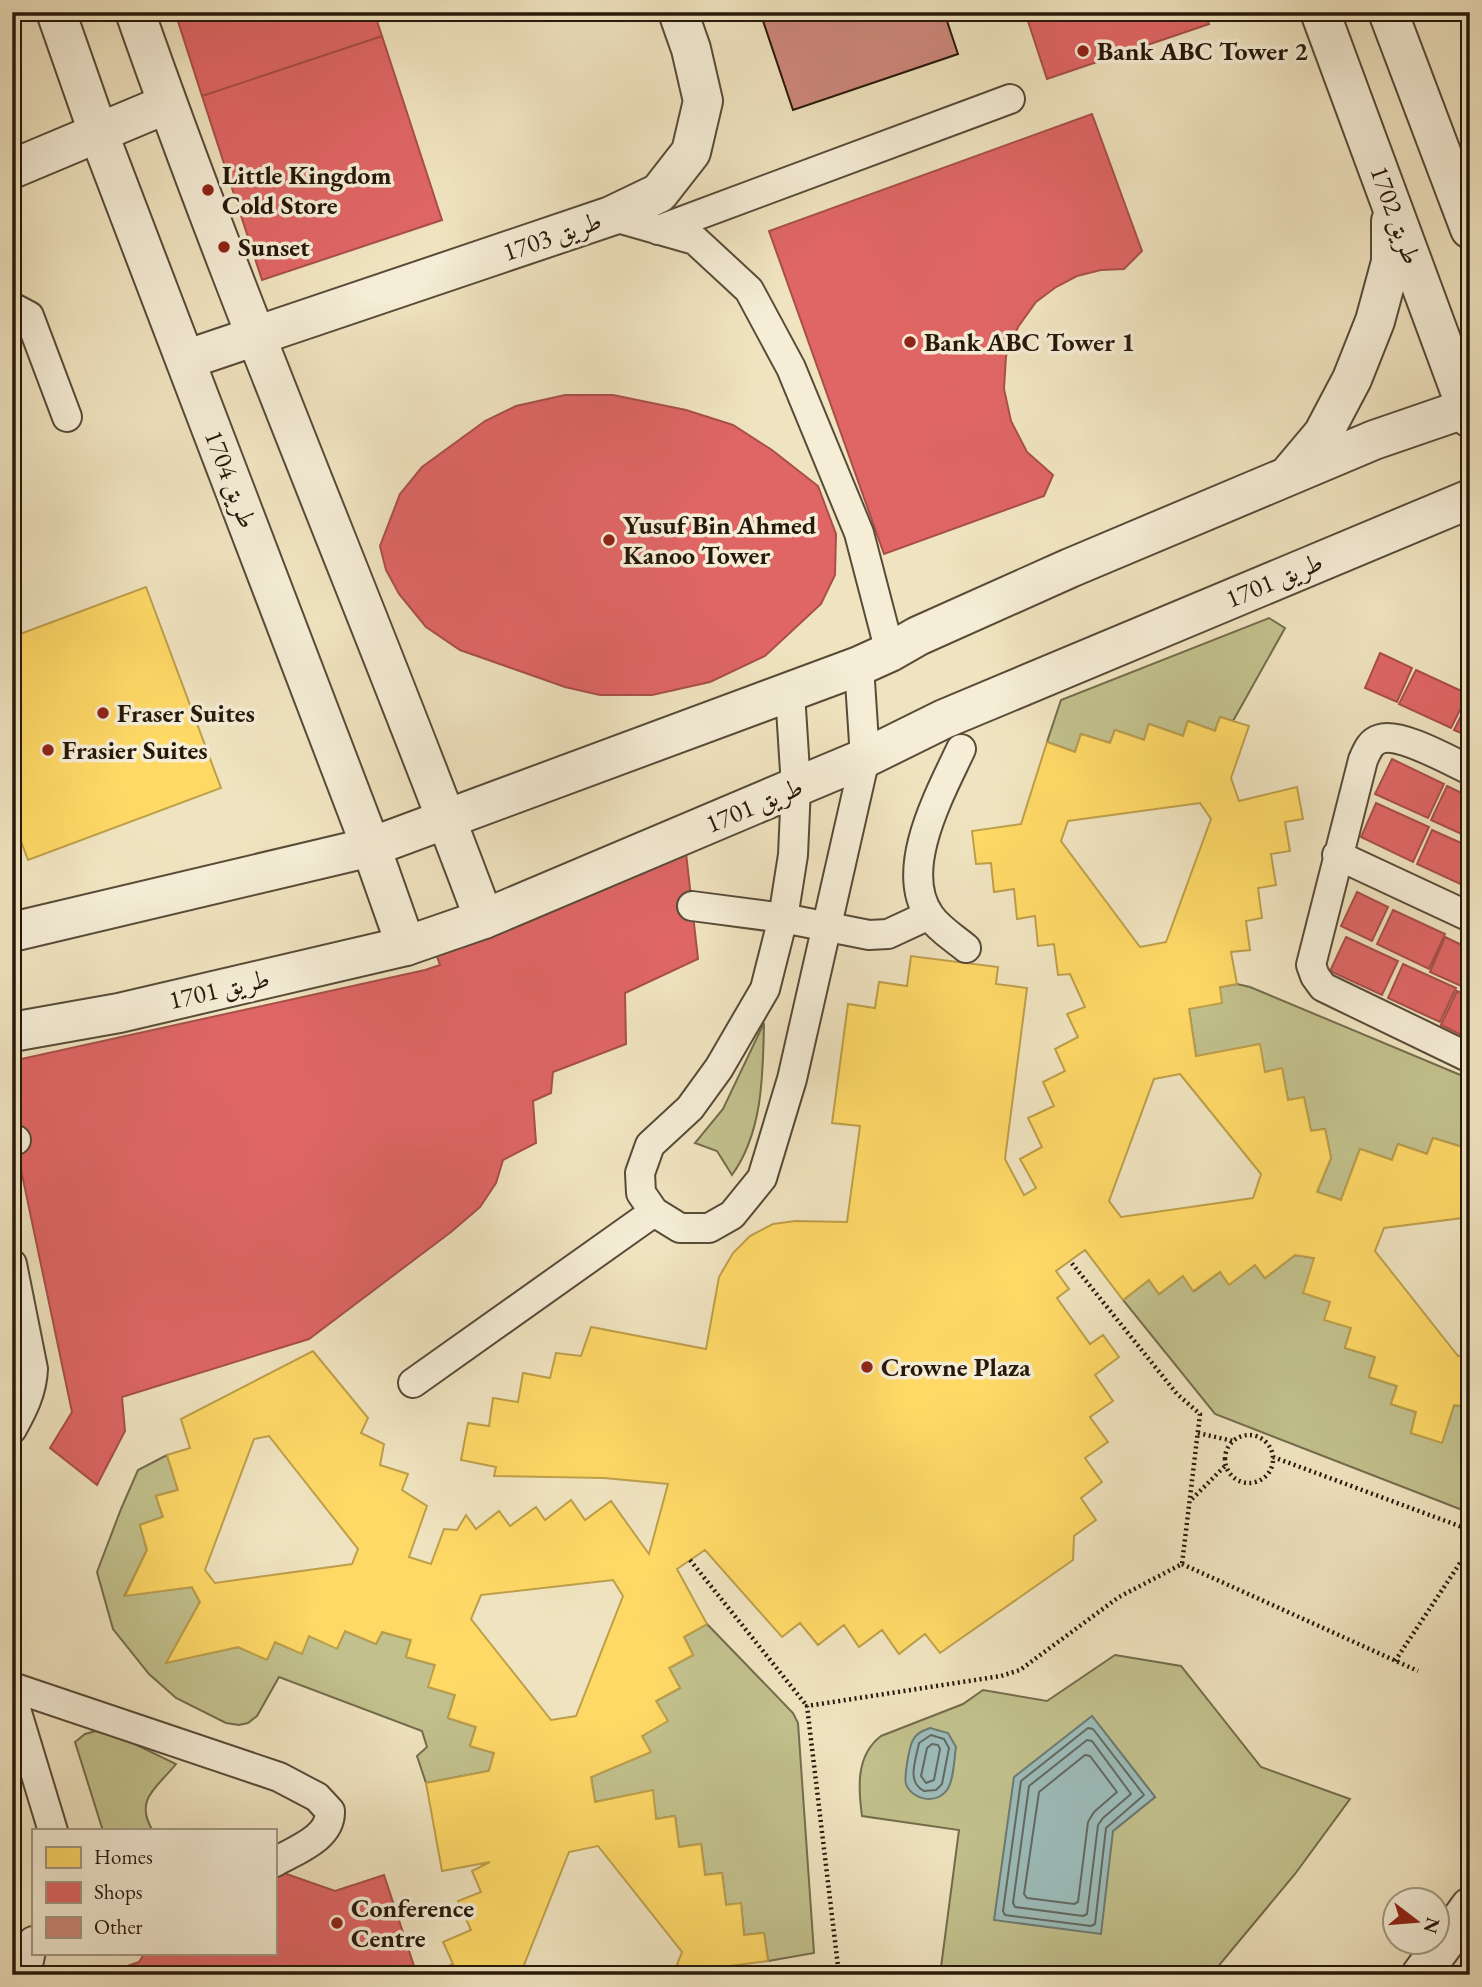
<svg xmlns="http://www.w3.org/2000/svg" width="1482" height="1987" font-family="'EB Garamond',Amiri,serif">
<rect width="100%" height="100%" fill="#f0e4c0"/>
<filter id="stains"><feTurbulence type="fractalNoise" baseFrequency=".00286" numOctaves="4"/><feColorMatrix values="0 0 0 0 .2 0 0 0 0 .09 0 0 0 0 .02 0 0 0 .5 -.17"/></filter>
<radialGradient id="worn" r=".72"><stop offset=".6" stop-color="#630" stop-opacity="0"/><stop offset="1" stop-color="#630" stop-opacity=".3"/></radialGradient>
<path fill="#c2c18d" stroke="#746c4c" stroke-width="2" fill-rule="evenodd" d="M1269,618L1285,628L1233,721L1220,717L1215,731L1188,721L1183,736L1149,724L1144,740L1115,730L1110,743L1081,734L1075,752L1047,742L1061,700Z
M1237,984L1250,987L1470,1079V1132H1467L1462,1147L1433,1138L1427,1154L1398,1144L1392,1160L1360,1149L1341,1200L1317,1192L1331,1158L1325,1129L1311,1131L1304,1098L1288,1100L1282,1069L1265,1072L1196,1056L1189,1009L1220,987Z
M764,1023C763,1074 763,1132 732,1175L717,1151L695,1143L723,1109Z
M1295,1255L1314,1258L1330,1302L1351,1328L1345,1348L1375,1357L1369,1377L1397,1386L1391,1404L1416,1412L1411,1433L1442,1442L1454,1405L1470,1407V1513L1215,1414L1123,1300L1149,1280L1159,1294L1183,1276L1194,1291L1220,1272L1229,1284L1255,1265L1265,1278Z
M167,1455L178,1490L156,1496L163,1517L140,1525L147,1550L125,1595L192,1587L200,1602L167,1662L238,1647L267,1659L275,1642L301,1653L309,1636L337,1648L345,1631L376,1644L382,1632L411,1640L406,1657L435,1665L429,1687L455,1695L448,1718L476,1727L470,1746L494,1753L489,1771L426,1783L417,1756L427,1747L422,1731L279,1677L257,1716L248,1723L239,1725L226,1723L176,1698L149,1674L113,1629L97,1572L121,1509L138,1470Z
M707,1624L793,1713L798,1723L814,1953L768,1961L764,1933L744,1935L741,1904L726,1905L722,1873L705,1875L701,1844L679,1847L675,1816L656,1819L652,1791L595,1802L591,1777L650,1752L642,1736L667,1721L656,1701L680,1688L669,1668L693,1655L684,1637Z
M1115,1655L1181,1666L1261,1767L1350,1799L1295,1874L1211,1975H940L959,1830L862,1816C858,1787 856,1755 881,1736L963,1704L983,1690L1047,1701ZM1092,1716L1155,1797L1113,1831Z
M96,1731L110,1732L176,1764C158,1787 133,1799 153,1831H103L75,1742L85,1734Z"/>
<path fill="#9dbdbb" stroke="#6d7b74" stroke-width="2" d="M1092,1716L1155,1797L1113,1831L1101,1934L994,1920L1014,1777Z
M930,1728L948,1733L956,1747C954,1759 954,1780 947,1790C936,1805 912,1800 906,1784C904,1777 909,1747 913,1740C916,1733 924,1730 930,1728Z"/>
<path fill="#ffd966" stroke="#be9f4a" stroke-width="2" fill-rule="evenodd" d="M146,587L221,788L28,860L12,817V637Z
M1220,717L1249,726L1231,778L1239,801L1297,787L1303,819L1285,822L1290,851L1271,854L1276,885L1258,888L1262,918L1246,921L1250,950L1231,952L1237,984L1220,987L1222,1003L1189,1009L1196,1056L1260,1044L1265,1072L1282,1068L1288,1100L1304,1097L1311,1131L1325,1129L1331,1158L1317,1192L1341,1200L1360,1149L1392,1160L1398,1144L1427,1154L1433,1138L1462,1147L1467,1131L1470,1132V1217L1384,1228L1375,1251L1458,1356L1470,1354V1407L1454,1405L1442,1443L1411,1433L1416,1412L1391,1404L1397,1386L1369,1377L1375,1357L1345,1348L1351,1328L1324,1320L1330,1302L1303,1293L1314,1258L1295,1255L1265,1278L1255,1265L1229,1285L1220,1272L1193,1291L1183,1276L1159,1294L1149,1280L1123,1300L1085,1250L1056,1271L1069,1289L1057,1298L1090,1344L1103,1335L1119,1357L1095,1375L1113,1401L1090,1417L1108,1442L1085,1458L1102,1482L1081,1498L1096,1520L1074,1536L1073,1560L940,1653L925,1634L899,1654L882,1630L859,1647L844,1625L818,1645L800,1623L782,1637L705,1550L677,1569L707,1624L684,1637L693,1655L669,1668L680,1688L656,1701L668,1721L642,1736L651,1752L591,1777L595,1802L653,1790L656,1819L675,1816L679,1847L701,1844L705,1875L722,1873L726,1905L741,1903L744,1935L764,1933L768,1961L722,1967L729,1975H673L682,1952L598,1846L569,1852L520,1975H428L453,1964L443,1942L471,1930L458,1901L481,1892L472,1871L490,1862L442,1871L426,1783L489,1771L494,1753L470,1746L476,1727L448,1718L455,1695L428,1687L435,1665L406,1657L411,1640L382,1632L376,1644L345,1631L337,1649L309,1636L302,1654L275,1642L267,1660L238,1647L166,1663L200,1602L192,1587L125,1596L147,1550L140,1525L163,1517L156,1496L178,1490L167,1455L190,1448L181,1419L313,1351L368,1418L361,1433L384,1444L380,1465L408,1474L402,1490L427,1506L409,1557L431,1564L444,1529L457,1530L466,1515L476,1529L499,1511L510,1526L536,1507L545,1520L571,1500L585,1520L611,1501L649,1554L668,1484L604,1478L494,1476L496,1467L461,1460L468,1423L489,1426L493,1398L518,1402L523,1373L550,1378L556,1353L581,1356L591,1327L706,1349L719,1277L733,1253L750,1236L773,1224L795,1221L847,1222L860,1126L832,1123L848,1004L875,1008L879,982L907,986L911,956L998,967L996,984L1027,988L1005,1159L1024,1195L1036,1188L1020,1159L1042,1147L1028,1118L1054,1106L1043,1082L1065,1071L1055,1049L1078,1037L1067,1014L1085,1007L1070,974L1058,975L1054,944L1038,946L1035,916L1017,919L1014,889L994,892L991,863L976,864L972,831L1021,824L1047,742L1075,752L1081,734L1110,743L1115,730L1144,740L1149,724L1183,736L1188,721L1215,731ZM1200,803L1211,819L1166,942L1140,947L1061,841L1068,821ZM1180,1074L1261,1174L1253,1198L1121,1217L1109,1201L1154,1079ZM269,1436L358,1549L352,1564L215,1583L205,1570L254,1439ZM613,1580L623,1596L576,1716L551,1720L471,1619L481,1595Z"/>
<path fill="#e06666" stroke="#a84f4a" stroke-width="2" d="M175,12H374L382,36L202,96Z
M1025,12H1205L1209,24L1047,79Z
M382,36L442,220L262,280L202,96Z
M1092,114L1142,251L1124,269L1101,270L1077,276L1056,287L1036,302L1018,327L1006,356L1004,389L1011,421L1027,452L1053,475L1044,496L884,554L769,231Z
M565,395H613L686,410L733,425L772,450L818,486L836,534L835,575L821,604L765,656L710,682L652,695H600L565,687L460,650L426,627L399,594L386,570L380,546L400,494L422,467L485,421L516,406Z
M1380,653L1412,668L1397,702L1365,688Z
M1416,670L1468,694L1451,728L1399,704Z
M1470,698V737L1454,730Z
M1392,759L1444,784L1428,818L1375,794Z
M1447,786L1470,797V838L1431,820Z
M1376,803L1429,827L1413,862L1361,837Z
M1432,830L1470,847L1469,888L1417,864Z
M686,853L698,959L625,993L626,1044L553,1072L551,1093L533,1101L536,1143L503,1160L496,1183L480,1207L451,1232L309,1339L122,1397L125,1431L97,1485L50,1448L72,1412L12,1127V1061L425,970L440,965L435,951Z
M1357,892L1388,907L1372,941L1341,926Z
M1393,910L1445,934L1429,969L1377,944Z
M1346,937L1398,961L1382,995L1330,971Z
M1445,937L1470,949V990L1430,972Z
M1403,964L1456,988L1440,1022L1388,998Z
M1457,991L1470,997V1039L1441,1025Z
M275,1870L335,1891L384,1875L417,1975H102L139,1962L144,1954H275Z"/>
<g fill="none" stroke-linecap="round" stroke-linejoin="round">
<path stroke="#626a62" stroke-width="2" d="M1088,1728L1093,1729L1144,1795L1106,1828L1095,1924L1091,1926L1005,1915L1003,1911L1021,1781Z
M931,1735L944,1739L949,1748L942,1784L936,1790L924,1791C906,1782 916,1760 919,1743Z
M1087,1740L1092,1741L1131,1794L1103,1818L1098,1825L1087,1914L1083,1916L1015,1907L1013,1903L1029,1786Z
M932,1744L938,1745L940,1749L934,1780L926,1783L921,1776L927,1748Z
M1085,1755L1090,1756L1117,1792L1094,1812L1088,1822L1078,1902L1074,1904L1027,1898L1024,1894L1039,1792Z"/>
</g>
<path fill="#cf887d" stroke="#26180a" stroke-width="2" d="M760,12H944L958,54L793,110Z"/>
<g fill="none" stroke-linecap="round" stroke-linejoin="round">
<defs>
<path id="service" d="M611,216L695,240L749,290L791,368L859,533L890,652
M658,230L1010,99
M12,307L29,316L67,417
M790,693L796,787L793,855L783,918L765,989L719,1068L690,1108L650,1145L640,1173L641,1193L654,1212L680,1228H709L732,1215L762,1178L792,1079L865,758L859,666
M961,749C941,792 897,870 930,916C939,929 954,938 966,948
M1470,770C1450,761 1400,732 1380,739C1370,742 1367,751 1363,760L1311,965L1315,976L1323,987L1470,1058
M1337,855L1470,917
M692,906L783,918L869,935L888,934L929,915
M12,1140H16
M12,1264L33,1369C32,1392 23,1409 12,1429
M413,1383L654,1212
M12,1687L279,1777L317,1797L330,1811C331,1838 296,1850 275,1862
M12,1696L53,1831
M26,1975L33,1941"/>
<path id="minor" d="M56,12L98,132L371,847L406,946
M135,12C242,318 371,615 484,919
M12,169L167,104
M185,360L611,216L659,193L691,152L703,101L691,49L678,12
M1421,1975L1470,1907"/>
<path id="tertiary" d="M1320,12L1470,418
M1388,12L1470,229
M1291,472L1323,434L1352,379L1375,321L1391,262V221
M12,932L371,847L859,666L890,652L918,636L1070,568L1374,440L1470,407
M12,1032L119,1013L406,946L484,919L796,787L865,758L944,719L1470,499"/>
</defs>
<use href="#service" stroke="#584b38" stroke-width="32"/>
<use href="#minor" stroke="#584b38" stroke-width="42"/>
<use href="#tertiary" stroke="#584b38" stroke-width="42"/>
<path stroke="#26180a" stroke-width="4.5" stroke-dasharray="2 3.5" stroke-linecap="butt" d="M1198,1433L1233,1441
M1225 1459a24 24 0 1 1 48 0a24 24 0 1 1-48 0Z
M1273,1457L1470,1530
M1192,1499L1226,1465
M690,1560L807,1706
M1182,1564L1418,1671
M1395,1661L1470,1548
M839,1975L807,1706L1001,1676L1020,1670L1119,1597L1182,1564L1200,1414L1177,1394L1070,1261"/>
<use href="#service" stroke="#f5edd6" stroke-width="28"/>
<use href="#minor" stroke="#f5edd6" stroke-width="38"/>
<use href="#tertiary" stroke="#f5edd6" stroke-width="38"/>
</g>
<g fill="#8f2418" stroke="#f5edd6" stroke-width="2.5">
<circle cx="1083" cy="51" r="7"/>
<circle cx="208" cy="190" r="7"/>
<circle cx="224" cy="247" r="7"/>
<circle cx="910" cy="342" r="7"/>
<circle cx="609" cy="540" r="7"/>
<circle cx="103" cy="713" r="7"/>
<circle cx="48" cy="750" r="7"/>
<circle cx="867" cy="1367" r="7"/>
<circle cx="337" cy="1923" r="7"/>
</g>
<g text-anchor="middle" stroke-width="7" stroke-linejoin="round" paint-order="stroke">
<g font-size="26" font-weight="bold" fill="#26180a" stroke="#f5edd6" text-anchor="start">
<text x="1097" y="60">Bank ABC Tower 2</text>
<text x="222" y="184">Little Kingdom<tspan x="222" dy="30">Cold Store</tspan></text>
<text x="238" y="256">Sunset</text>
<text x="924" y="351">Bank ABC Tower 1</text>
<text x="623" y="534">Yusuf Bin Ahmed<tspan x="623" dy="30">Kanoo Tower</tspan></text>
<text x="117" y="722">Fraser Suites</text>
<text x="62" y="759">Frasier Suites</text>
<text x="881" y="1376">Crowne Plaza</text>
<text x="351" y="1917">Conference<tspan x="351" dy="30">Centre</tspan></text>
</g>
<g font-size="26" fill="#26180a" stroke="#f5edd6">
<text transform="translate(1396 215) rotate(70)" y="9">طريق 1702</text>
<text transform="translate(552 236) rotate(-19)" y="9">طريق 1703</text>
<text transform="translate(231 479) rotate(69)" y="9">طريق 1704</text>
<text transform="translate(1274 580) rotate(-23)" y="9">طريق 1701</text>
<text transform="translate(754 805) rotate(-23)" y="9">طريق 1701</text>
<text transform="translate(219 989) rotate(-13)" y="9">طريق 1701</text>
</g>
</g>
<rect width="1482" height="1987" fill="none" stroke="#f0e4c0" stroke-width="42"/>
<rect x="14" y="14" width="1454" height="1959" fill="none" stroke="#26180a" stroke-width="3.5"/>
<rect x="21" y="21" width="1440" height="1945" fill="none" stroke="#26180a" stroke-width="2"/>
<rect x="32" y="1829" width="245" height="126" fill="#f5edd6" stroke="#a29884" stroke-width="2"/>
<rect x="46" y="1847" width="35" height="21" fill="#ffd966" stroke="#a29884" stroke-width="2"/>
<text x="94" y="1864" font-size="21" fill="#26180a">Homes</text>
<rect x="46" y="1882" width="35" height="21" fill="#e06666" stroke="#a29884" stroke-width="2"/>
<text x="94" y="1899" font-size="21" fill="#26180a">Shops</text>
<rect x="46" y="1917" width="35" height="21" fill="#cf887d" stroke="#a29884" stroke-width="2"/>
<text x="94" y="1934" font-size="21" fill="#26180a">Other</text>
<g transform="translate(1416 1921) rotate(106)"><circle r="33" fill="#f5edd6" stroke="#a29884" stroke-width="2"/>
<path d="M0-5L12 26L0 18L-12 26Z" fill="#8f2418"/>
<text y="-10" font-size="19" font-weight="bold" text-anchor="middle" fill="#26180a">N</text>
</g>
<rect width="100%" height="100%" filter="url(#stains)"/>
<rect width="100%" height="100%" fill="url(#worn)"/>
</svg>
